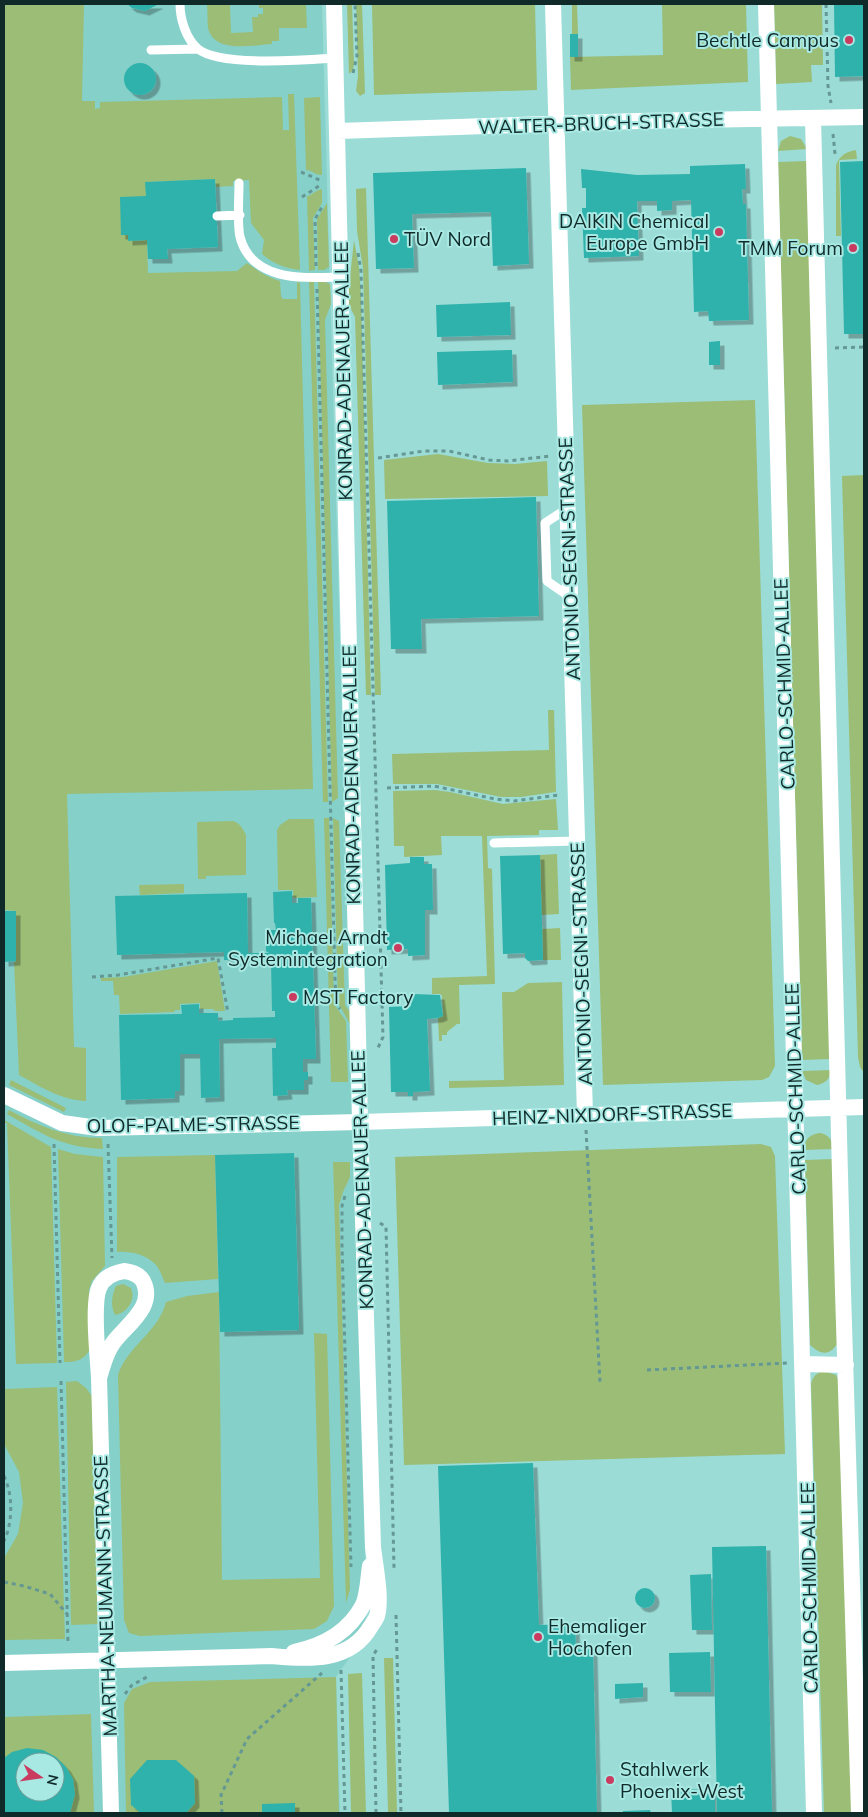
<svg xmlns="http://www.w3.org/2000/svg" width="868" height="1817" font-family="Mulish,sans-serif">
<defs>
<filter id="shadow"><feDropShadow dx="4.5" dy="4.5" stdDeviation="0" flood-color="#0004"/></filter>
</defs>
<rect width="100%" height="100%" fill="#9bdcd7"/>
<path fill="#86d0ca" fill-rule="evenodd" d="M4,4H322L364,1488L366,1634L336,1677L340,1813H4ZM25,1762H55V1792H25Z"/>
<path fill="#9bbd76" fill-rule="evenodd" d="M4,4H84L82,101H95V109L100,108V102L282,97L283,130H289L288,94H294L300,270C284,268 274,264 262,254L264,240L251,223L249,180L233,181V186L216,187L215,179L146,182V196L121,235H128V241L147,240L148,273L237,271L247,263C258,271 267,277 280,281L281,296L283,299H297V282L300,283L313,789L67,794L74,1047L86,1048V1101C61,1100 41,1087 19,1075L14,962L16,961V911L4,910Z
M207,4H230L231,33L253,32L252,17H258V14H263V8H259V4H306L307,28H279V41H272V44C253,45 214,54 208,28C207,20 208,12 207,4Z
M347,4H352L354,64L353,70L349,74Z
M356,4H362L365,93L360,96L356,91L358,76Z
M372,4H535L537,90L374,95Z
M572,4H577L578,34H572Z
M662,4H746L748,82L571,90L570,57L663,55Z
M774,4H822L823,65H811L812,82L776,84Z
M320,97L322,175C314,175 312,170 306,170L304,98Z
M790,136L801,139L807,149L778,151L781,141Z
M856,150L857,159L840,160L839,161L841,236H836V165C840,155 846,152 856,150Z
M807,161L831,1059L802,1060L778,162Z
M366,188L381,695H375L363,268L357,231L356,189Z
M322,189V203L313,218L315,270L309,271L307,196C313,195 315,190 322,189Z
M327,203L329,267L324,270H318L317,219Z
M354,240L359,267L361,295L371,695H366L355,317L349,305V287Z
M309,281H314L328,802H323Z
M318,281H323L330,284L331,304L325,320L338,798L332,802Z
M755,400L775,1066L769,1077L762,1080L603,1085L582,405Z
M438,454L488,463L515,464L547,461L548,496L385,499L384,460Z
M864,475V1073L860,1067L858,1057L842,476Z
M548,710H554L556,792L521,797H501L437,784H393L392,754L549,750Z
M435,790L450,792L503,804L556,799L558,830H539V835L487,836L488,868L492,869L495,984L459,985L460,1024H457L447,1032V1035H442V1041H439L438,1018L443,1016L442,996L440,994H432V978L487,976L482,836H441L442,855L404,857V846H394L393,791Z
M324,818H329L334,1004L346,1021L348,1082H331Z
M333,818L339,821L345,1005L350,1012V1024L338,1003Z
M289,819H314L317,897L293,898V890H278L277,830L280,825Z
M233,821C240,823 243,829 246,835V875L206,876V879H198L197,822Z
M557,854L559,914L541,915L540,855Z
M184,884V893L140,895L139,885Z
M560,928L561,960H543L542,929Z
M217,961L225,1011H215L213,1009H200V1003L180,1004V1010H175L174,1012L120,1014L119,995H114L113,981H101V978L123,977Z
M562,982L564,1085L449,1088V1081L504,1080L502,992H514L528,983Z
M831,1070C830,1079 826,1083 817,1085L806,1080L802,1071Z
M11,1080L66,1108L64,1112L9,1085Z
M9,1110C39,1126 67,1138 102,1138L103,1149C60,1147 43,1134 7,1114Z
M4,1120L51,1147L57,1363L16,1364L7,1123H4Z
M819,1133C829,1134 832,1140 834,1149L804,1150C804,1140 809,1135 819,1133Z
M761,1144L771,1147L775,1156L785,1454L404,1465L395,1157Z
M58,1149L75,1154L103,1157L105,1266L92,1281L89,1290L91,1347C85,1360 77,1362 64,1362Z
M215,1155L218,1279L165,1283C162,1277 160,1269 155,1264C145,1254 130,1251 117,1252V1157Z
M834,1159L840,1339C832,1355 823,1357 810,1345L805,1160Z
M333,1162H350V1177L343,1192L339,1205L350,1589L346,1603Z
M123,1284L131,1288C136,1299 128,1313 115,1315C110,1306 112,1294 116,1286Z
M219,1292L222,1580L320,1578L314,1333L327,1334L334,1606L327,1621L314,1629L140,1636L129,1633L124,1620L118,1375C127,1346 158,1333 166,1302L187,1296Z
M824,1371L836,1375L840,1382L852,1813H824L811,1384C813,1376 816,1373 824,1371Z
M77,1381L86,1388L92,1396L98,1624L71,1625L66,1382Z
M57,1387L65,1639L4,1640V1558L18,1534L23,1503L19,1472L4,1444V1389Z
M384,1658H393L397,1813H388Z
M362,1673L366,1813H351L348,1674Z
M336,1677L339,1813H126L124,1703L132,1689L150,1682Z
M91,1714L94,1813H4V1717ZM25,1762H55V1792H25Z"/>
<path fill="#2fb2ab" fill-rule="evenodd" filter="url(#shadow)" d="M127,4H159L145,11L132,8Z
M834,4H864V76L835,77Z
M570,34H578V57H570Z
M124 79a16 16 0 1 1 32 0a16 16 0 1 1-32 0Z
M864,161V334H844L840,162Z
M745,164L746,189H742L743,204H746L749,320L709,321L708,311L694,312L691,200L672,201V210L657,211V201H637L639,256L584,258L582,208H586V188H582L581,169L637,175L690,174V166Z
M526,168L529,264L493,266L491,212L412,214L414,268L376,269L373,173Z
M215,179L218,247L167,249L168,259H148L147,240L128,241V235H121L120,197L146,196L145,182Z
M510,302L511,335L437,337L436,305Z
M720,341V365H709V342Z
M512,350L513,382L438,385L437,352Z
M536,497L539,616L421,619L422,649H391L387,501Z
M540,855L543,960L528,961L525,958V953L503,954L500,856Z
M410,857H424V864H432L433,910H425V955L408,956V949L387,950L385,865L410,863Z
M292,891V903H298V898H311L316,1059H303V1072H308V1080H304V1090H287L288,1095L273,1096L272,1048H276V1038L219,1039L220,1097L201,1098L200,1054H180V1091H175V1098L121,1100L119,1015L182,1014L181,1005L199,1004V1013H218V1021L233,1020V1018L275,1017V1011H272L271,960L274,959L224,960V952L117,955L115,896L247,893L248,953H269L266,951V930H276L275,923H274L273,892Z
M4,911H16V961L4,962Z
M414,994L440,995L443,1016L438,1018L427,1019L430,1091L413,1092V1096H408V1092H391L389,1007L411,1006L410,997Z
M294,1153L299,1330L220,1332L215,1155Z
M533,1463L539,1625L575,1624L576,1650L593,1649L597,1813H449L438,1466Z
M766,1546L772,1813H717L712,1547Z
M711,1574L712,1630H692L690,1575Z
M635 1598a10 10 0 1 1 20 0a10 10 0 1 1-20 0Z
M710,1652L711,1692H670L669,1653Z
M643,1683V1697L615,1699V1684Z
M27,1748L43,1750L56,1757L66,1767L73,1779L75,1794L70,1813H4V1758L12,1752ZM25,1762H55V1792H25Z
M147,1760H176L194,1776L195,1803L186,1813H141L131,1805L130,1779Z
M715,1789V1813H672L671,1790Z
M295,1803V1813H262V1804Z
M650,1810L651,1813H623V1811Z"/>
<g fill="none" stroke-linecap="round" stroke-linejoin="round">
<path stroke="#659793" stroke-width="3" stroke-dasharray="4 4" stroke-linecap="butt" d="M826,4L828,86L831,103
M353,73L357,56L355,4
M833,134L835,154
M301,172L322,181
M302,197L322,184
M358,253L361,271L383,1037L377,1050
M316,266L315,219L322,207
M317,289L335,979L336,1004L340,1009
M835,348L864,347
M378,458L424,451H449L489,460L508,461L550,456
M387,788L434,786L495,799L514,801L559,795
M92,977L118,975L218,958L228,1013
M586,1130L600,1382
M54,1144L60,1363
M108,1144L112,1258
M345,1196L342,1206V1245L351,1567
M380,1223L386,1227L394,1568
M647,1370L787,1363
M61,1381L68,1643
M4,1476C13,1495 13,1522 4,1541
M4,1582L24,1586L50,1594L67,1614
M396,1615L401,1813
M341,1670L345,1813
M125,1694L132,1685L147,1677
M222,1813L221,1795L247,1739L322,1673
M376,1813L373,1656L378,1647"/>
<path stroke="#fff" stroke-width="9" d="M180,4C180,19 186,39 198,49C221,67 306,60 335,58
M151,50L198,49
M239,183C239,198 237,224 240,237C252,282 304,278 339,277
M217,216L240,215
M568,508L545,523L547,581L570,597
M494,843L577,841"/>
<path stroke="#fff" stroke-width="16" d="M553,4L585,1115
M766,4L814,1813
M813,119L843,1292L859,1813
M338,131L638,121L864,117
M4,1095L62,1123L98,1128L360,1122L864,1107
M124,1271C132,1272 139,1274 143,1281C156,1307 126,1325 113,1343C105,1354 103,1366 99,1378C98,1359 92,1304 99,1288C103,1278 113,1273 124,1271Z
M803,1364L846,1365
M99,1378L111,1813
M294,1652C323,1646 349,1632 363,1605C368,1594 368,1578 370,1566
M4,1663L272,1656C309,1659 350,1663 371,1626C373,1623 376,1619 377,1616C382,1597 375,1566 373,1547L360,1122L334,4"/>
</g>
<g fill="#ca3b60" stroke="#a8e9e4" stroke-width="2">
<circle cx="849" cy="40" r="5"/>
<circle cx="719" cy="232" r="5"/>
<circle cx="394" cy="239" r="5"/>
<circle cx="853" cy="248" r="5"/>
<circle cx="398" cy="948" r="5"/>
<circle cx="293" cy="997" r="5"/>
<circle cx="538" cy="1637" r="5"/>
<circle cx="610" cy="1780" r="5"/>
</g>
<g text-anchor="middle" stroke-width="4" stroke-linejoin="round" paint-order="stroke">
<g font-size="19" fill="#0f2a28" stroke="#a8e9e4" text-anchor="end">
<text x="839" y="47">Bechtle Campus</text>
<text x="709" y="228">DAIKIN Chemical<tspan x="709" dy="22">Europe GmbH</tspan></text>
<text x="404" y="246" text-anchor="start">TÜV Nord</text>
<text x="843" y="255">TMM Forum</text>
<text x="388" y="944">Michael Arndt<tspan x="388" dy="22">Systemintegration</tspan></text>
<text x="303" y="1004" text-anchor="start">MST Factory</text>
<text x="548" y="1633" text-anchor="start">Ehemaliger<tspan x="548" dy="22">Hochofen</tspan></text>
<text x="620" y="1776" text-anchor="start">Stahlwerk<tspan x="620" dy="22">Phoenix-West</tspan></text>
</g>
<g font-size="19" fill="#0f2a28" stroke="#a8e9e4">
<text transform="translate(601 123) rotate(-2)" y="7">WALTER-BRUCH-STRASSE</text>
<text transform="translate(343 371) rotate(-91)" y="7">KONRAD-ADENAUER-ALLEE</text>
<text transform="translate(569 559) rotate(-92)" y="7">ANTONIO-SEGNI-STRASSE</text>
<text transform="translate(784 684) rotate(-92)" y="7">CARLO-SCHMID-ALLEE</text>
<text transform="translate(351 775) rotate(-91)" y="7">KONRAD-ADENAUER-ALLEE</text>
<text transform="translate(581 964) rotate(-92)" y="7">ANTONIO-SEGNI-STRASSE</text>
<text transform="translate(795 1089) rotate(-92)" y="7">CARLO-SCHMID-ALLEE</text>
<text transform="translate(612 1114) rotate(-2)" y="7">HEINZ-NIXDORF-STRASSE</text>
<text transform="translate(193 1124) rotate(-1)" y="7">OLOF-PALME-STRASSE</text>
<text transform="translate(362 1180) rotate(-92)" y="7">KONRAD-ADENAUER-ALLEE</text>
<text transform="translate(809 1588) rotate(-91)" y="7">CARLO-SCHMID-ALLEE</text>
<text transform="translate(105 1596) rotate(-92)" y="7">MARTHA-NEUMANN-STRASSE</text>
</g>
</g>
<rect width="868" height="1817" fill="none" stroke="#0f2a28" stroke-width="10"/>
<g transform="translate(40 1777) rotate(103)"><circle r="24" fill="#a8e9e4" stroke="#6b9d99"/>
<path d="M0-4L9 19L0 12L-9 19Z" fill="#ca3b60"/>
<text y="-8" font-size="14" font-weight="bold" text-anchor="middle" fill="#0f2a28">N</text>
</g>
</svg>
